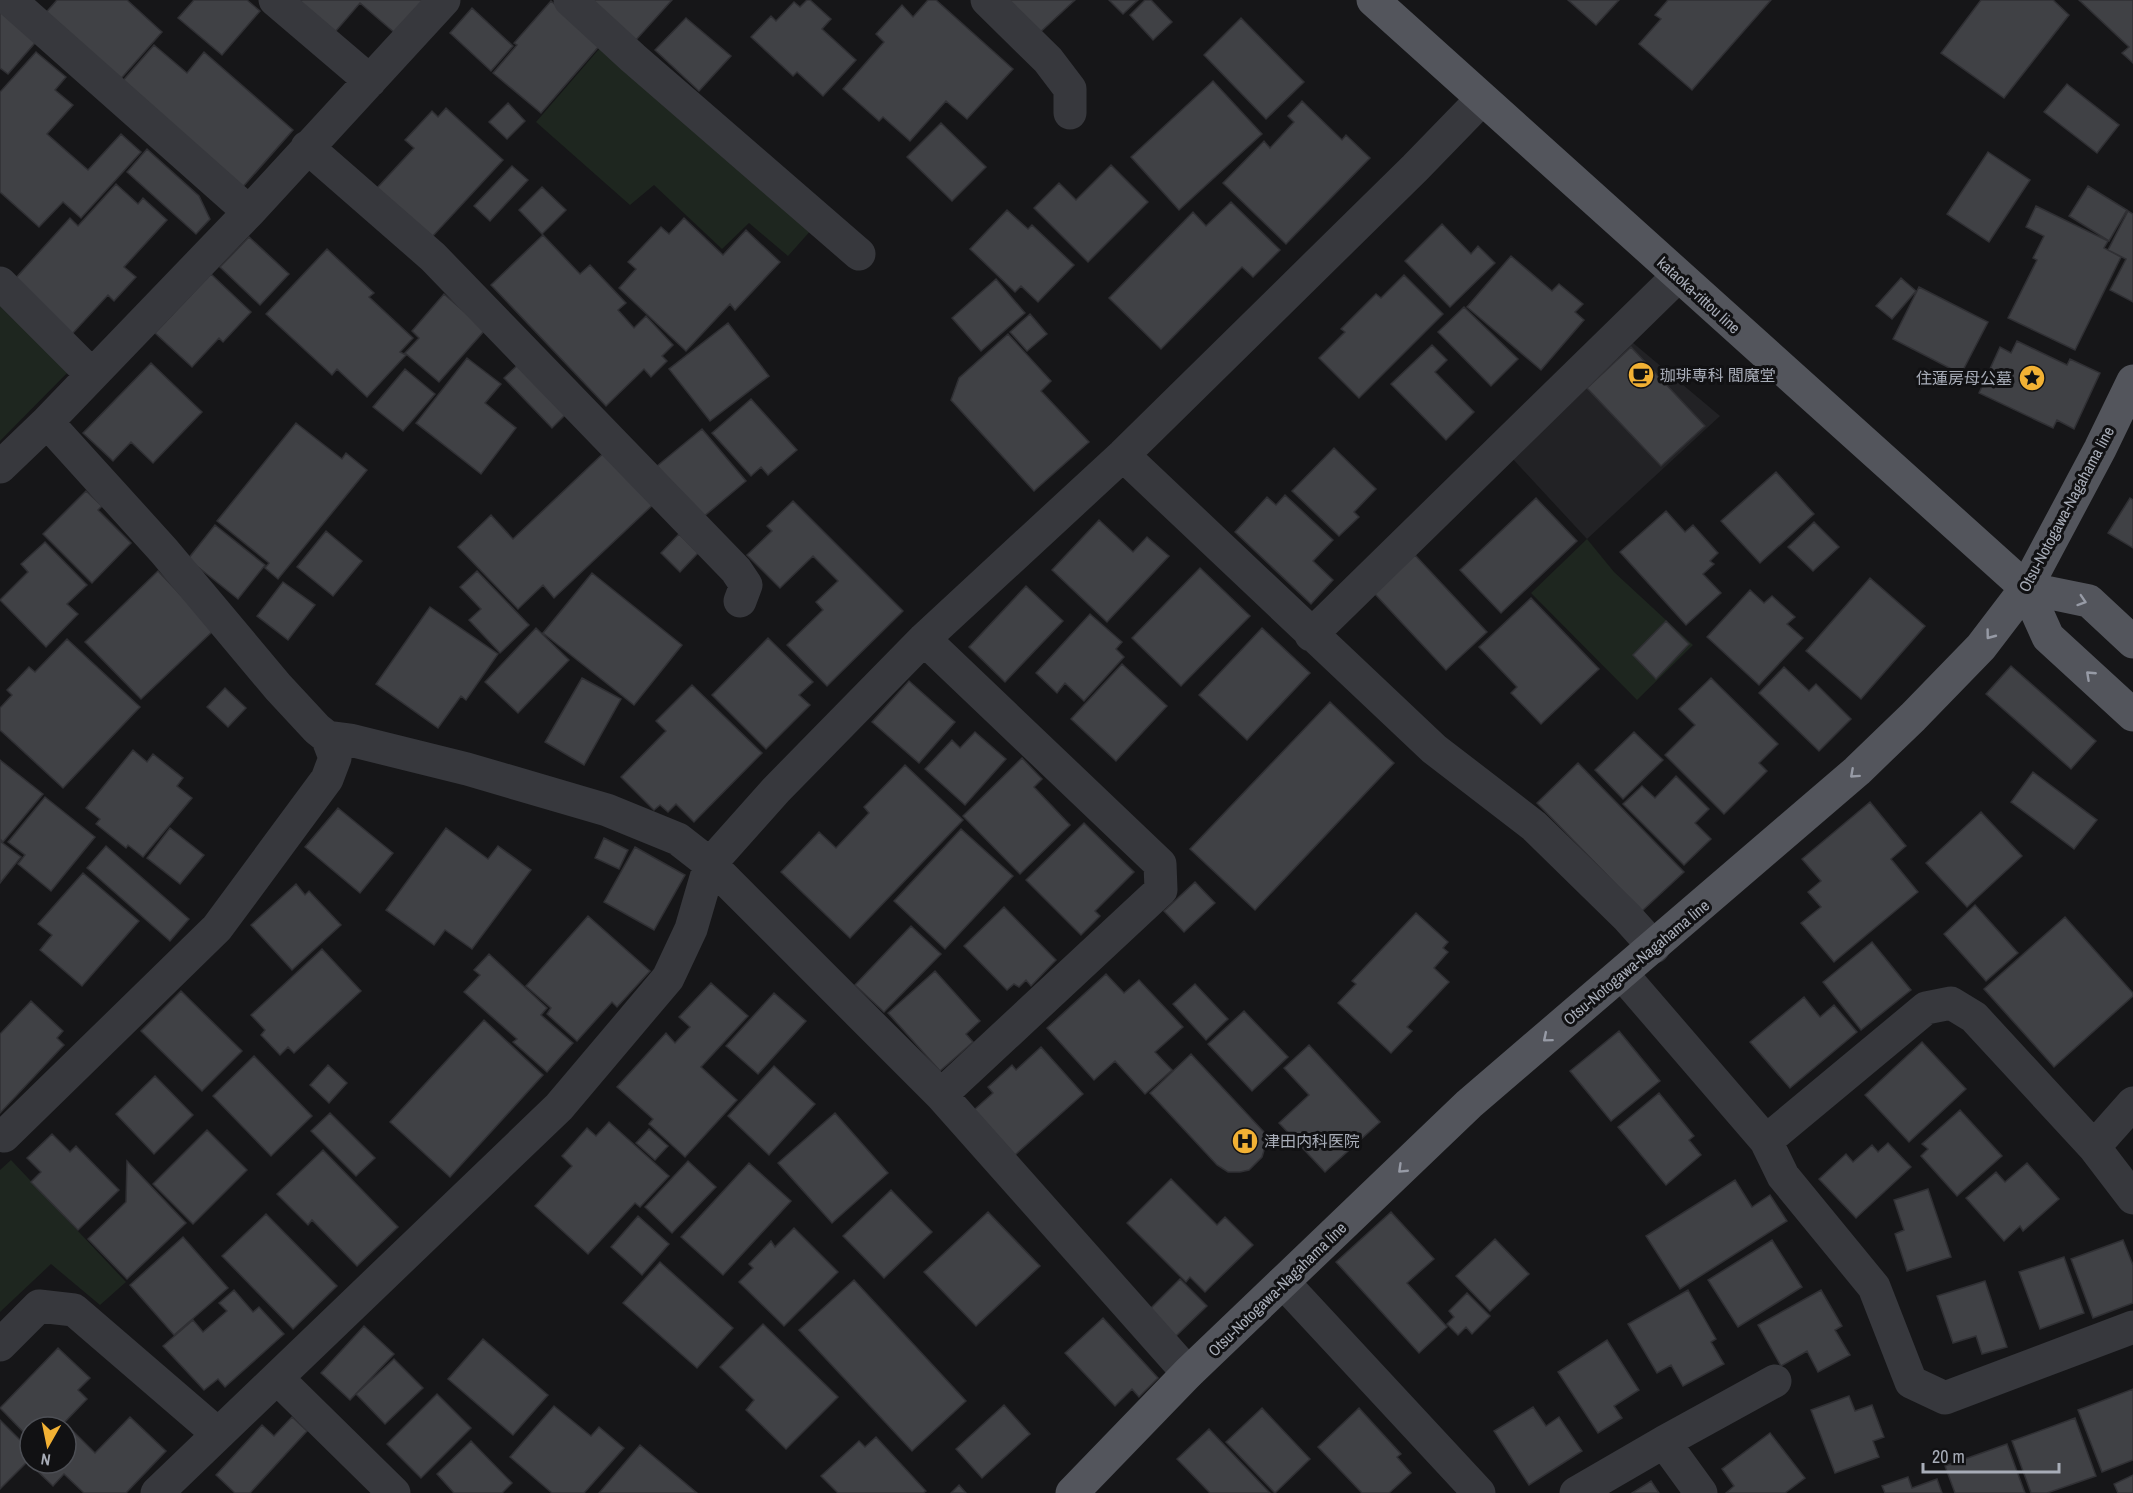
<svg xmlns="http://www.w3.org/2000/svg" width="2133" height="1493" font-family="'Archivo Narrow','Noto Sans JP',sans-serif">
<rect width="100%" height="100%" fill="#161618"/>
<path fill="#222225" d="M1632,342L1720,416L1587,539L1511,457Z"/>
<path fill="#1e261f" d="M606,41L813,228L788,256L749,223L722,249L654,185L630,205L536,122Z
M0,296L72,368L0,441Z
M1587,539L1614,572L1693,645L1637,700L1531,593Z
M11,1160L126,1282L100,1305L51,1264L0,1312V1170Z"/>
<path fill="#404145" stroke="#303034" stroke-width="1.5" d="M57,0H127L162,32L117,83L42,17Z
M194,0H247L260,11L222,55L178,18Z
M302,0H426L396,34L360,3L335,32L300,2Z
M590,0H672L635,41Z
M807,0H810L831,19L822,29L856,60L823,96L797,72L793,76L751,37L771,16L776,21L794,2L800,7Z
M928,0H936L1013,69L967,119L946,101L910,141L883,117L879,121L843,89L884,42L876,34L902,5L913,17Z
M1000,0H1075L1035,37Z
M1109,0H1138L1123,14Z
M1145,0H1151L1172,22L1153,40L1130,15Z
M1568,0H1619L1596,25Z
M1668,0H1771L1692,90L1639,44L1661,19L1655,15Z
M1981,0H2053L2069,15L2004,98L1941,53Z
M2079,0H2133V63L2122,53L2129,47Z
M0,1L41,36L8,74L0,68Z
M551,1L601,44L541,113L493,73L517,45L514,43Z
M472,8L513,46L491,71L450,33Z
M686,18L731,56L699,91L655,50Z
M1241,18L1304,82L1266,119L1204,55Z
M154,45L187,73L204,52L293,130L241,189L120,84Z
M36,52L66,77L55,90L73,105L47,134L88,170L121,134L141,152L81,218L63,202L39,227L0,192V92Z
M1213,81L1262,134L1179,210L1131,157Z
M2067,84L2119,125L2097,153L2044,112Z
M1302,101L1342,140L1346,135L1370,158L1286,244L1223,183L1264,141L1270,148L1294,122L1288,116Z
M508,103L525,121L507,139L489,122Z
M446,108L503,160L431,238L377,188L414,148L405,140L432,111L438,117Z
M941,123L986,167L952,201L907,157Z
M147,149L199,196L210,219L196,234L127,172Z
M1988,152L2030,180L1989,242L1947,214Z
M1111,165L1148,202L1088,262L1034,208L1059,183L1076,200Z
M512,166L528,180L490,221L474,206Z
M116,184L138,204L143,198L167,220L124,267L136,277L114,301L108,295L72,334L14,280L70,218L78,226Z
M2088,186L2127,210L2109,241L2069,216Z
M542,187L566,210L542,234L519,210Z
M1231,202L1280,250L1253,277L1242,267L1161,349L1109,298L1193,212L1206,226Z
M2036,206L2108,241L2104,248L2121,257L2075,350L2008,318L2037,260L2033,258L2044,236L2026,227Z
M1007,210L1028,229L1032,225L1074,265L1038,302L1021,286L1015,292L970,249Z
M2128,211L2133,214V302L2110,290L2126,259L2108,250Z
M684,218L723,255L746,230L780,262L735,310L730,304L686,351L619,288L636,269L628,262L661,227L669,234Z
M1442,224L1471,254L1478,246L1495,263L1450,307L1405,261Z
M543,235L580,274L590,265L626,303L618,310L634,328L646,316L673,345L662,356L667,361L651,377L644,369L606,406L491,285Z
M249,237L289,274L260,305L220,267Z
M327,249L374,293L369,297L413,338L400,352L406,355L367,397L337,369L332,375L266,314Z
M1511,256L1552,291L1559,284L1583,304L1575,312L1584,320L1541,370L1467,307Z
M211,274L251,312L223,342L219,338L192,367L155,333Z
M1404,275L1443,314L1359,398L1319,358L1345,332L1341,329L1376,294L1381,298Z
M1901,278L1916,291L1892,319L1876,306Z
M996,279L1025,313L981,351L952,318Z
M1919,287L1988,322L1961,374L1893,339Z
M444,294L485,330L439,382L405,353L419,338L412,331Z
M1464,307L1518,359L1491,386L1438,332Z
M1030,314L1047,334L1027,351L1010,332Z
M728,323L769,376L710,421L669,369Z
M1008,334L1051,381L1041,391L1089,442L1034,491L951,400L959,378Z
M2017,341L2067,365L2070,359L2100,373L2074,429L2057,420L2053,428L1979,393L2000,347L2011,353Z
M1432,345L1447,360L1435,372L1474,412L1446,440L1391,384Z
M1631,347L1705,426L1661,466L1587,388Z
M467,358L501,384L485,403L516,428L481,474L416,423Z
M525,358L573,407L552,428L504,378Z
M151,363L202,412L153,463L131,442L113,461L83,433Z
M405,369L435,394L403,431L373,407Z
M751,399L797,450L768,475L761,467L751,476L712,433Z
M296,423L342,459L346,453L367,470L278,579L265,568L269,563L217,521Z
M702,429L746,481L702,518L657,466Z
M610,447L659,499L554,598L543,585L518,609L458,547L491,515L513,539Z
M1334,448L1376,489L1354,512L1359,517L1339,536L1292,491Z
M1776,472L1814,514L1760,563L1721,521Z
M86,491L102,506L98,510L131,543L92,583L43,534Z
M1285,495L1333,540L1313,561L1333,580L1311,604L1235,532L1267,497L1276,505Z
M1536,498L1577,541L1501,613L1460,570Z
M2130,498L2133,500V548L2108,533Z
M793,501L903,611L827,686L787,645L823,610L816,602L838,581L813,556L780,588L747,555L772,531L767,526Z
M1666,511L1685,532L1693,525L1718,553L1710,561L1714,564L1703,574L1721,593L1686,625L1620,552Z
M1099,520L1133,552L1147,537L1169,556L1107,622L1052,570Z
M1814,522L1839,547L1813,571L1788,547Z
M215,525L265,565L238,599L188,559Z
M326,531L362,561L333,596L297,567Z
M679,534L698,553L680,572L661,553Z
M45,542L87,585L67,604L78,614L46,647L0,600L28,572L21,564Z
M1415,555L1487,632L1446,670L1374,593Z
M1200,568L1250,616L1181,686L1132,638Z
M158,571L214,630L141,699L85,642Z
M477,571L529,625L500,653L469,620L481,609L460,587Z
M592,573L682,645L634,705L543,633Z
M1870,578L1925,626L1861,699L1806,651Z
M283,582L315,605L288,640L257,616Z
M1026,586L1063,621L1005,682L969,647Z
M1750,590L1764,603L1772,596L1795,617L1787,624L1803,638L1759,685L1707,637Z
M1531,598L1599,669L1541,724L1511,693L1517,687L1479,647Z
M430,607L498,654L466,700L461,696L438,728L376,684Z
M1090,614L1122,642L1116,649L1124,657L1084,701L1065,683L1057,693L1036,673Z
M1666,621L1689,644L1656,679L1633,655Z
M536,628L569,660L518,713L485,682Z
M1262,628L1310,673L1247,740L1199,695Z
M768,638L813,682L799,695L810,705L766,749L712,695Z
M67,639L140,707L63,788L0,730V708L12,695L7,690L29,667L35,672Z
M1122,664L1167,706L1116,761L1071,719Z
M2011,666L2096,741L2071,769L1986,694Z
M1784,667L1809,691L1816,684L1851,719L1819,751L1759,693Z
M582,678L621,699L584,765L545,742Z
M1711,678L1778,744L1759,763L1767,771L1724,814L1665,755L1695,725L1679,709Z
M909,681L955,722L919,763L872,722Z
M692,685L762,753L694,822L676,804L668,812L660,805L654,810L621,777L666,731L656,721Z
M225,688L246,708L228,727L207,707Z
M1330,702L1394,763L1255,910L1190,849Z
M975,732L1006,759L965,805L925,769L952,740L960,748Z
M1634,732L1663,760L1623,799L1595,770Z
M133,750L147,762L153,754L183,778L177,786L192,798L143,857L128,845L126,848L96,824L100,819L86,808Z
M1022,758L1042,779L1034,787L1070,825L1020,874L963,816Z
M0,760L43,794L3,842L0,839Z
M1578,763L1684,872L1642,911L1537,803Z
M905,765L963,820L850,938L781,872L819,832L836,848L869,813L864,807Z
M2033,772L2097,820L2074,849L2011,802Z
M1676,776L1709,809L1695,823L1711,839L1684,865L1623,804L1642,786L1655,798Z
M45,797L95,837L51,891L18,864L25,855L8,842Z
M1870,802L1906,846L1891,859L1918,892L1834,962L1801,923L1821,907L1808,892L1821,881L1802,859Z
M338,808L393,853L360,893L305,847Z
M1981,812L2022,856L1967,907L1926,863Z
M1084,823L1134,872L1095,911L1100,916L1081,935L1026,880Z
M170,828L204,855L180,884L147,858Z
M446,828L488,859L498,846L531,870L472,949L445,930L434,945L386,910Z
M961,829L1013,876L945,949L894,901Z
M604,838L628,850L619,869L595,858Z
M0,841L21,857L0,883Z
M106,846L189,919L170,941L87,868Z
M635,847L685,875L654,930L604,902Z
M83,873L139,921L82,986L40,950L52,935L38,924Z
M1195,882L1215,903L1184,932L1164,911Z
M296,884L305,895L309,891L341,925L292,970L251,925Z
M1975,905L2018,953L1986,981L1944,934Z
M1004,907L1056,960L1031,986L1026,980L1019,987L1014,984L1007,990L964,946Z
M1416,913L1448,942L1443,948L1448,952L1434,968L1449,982L1407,1027L1412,1031L1391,1053L1338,1003L1356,984L1352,981Z
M588,916L650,971L617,1007L612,1002L577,1041L547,1014L551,1008L526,986Z
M2065,917L2133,993V996L2054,1067L1984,989Z
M911,926L941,954L884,1012L855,985Z
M1872,942L1911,990L1861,1030L1823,982Z
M322,949L361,991L294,1053L288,1047L280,1055L261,1035L265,1030L251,1015Z
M489,954L547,1008L541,1015L573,1043L547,1072L513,1042L517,1039L464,992L480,975L474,970Z
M935,971L980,1021L966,1034L973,1042L940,1071L888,1013Z
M1106,974L1124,993L1139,980L1183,1027L1155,1052L1172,1070L1145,1094L1115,1061L1094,1080L1047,1028Z
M711,983L748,1016L701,1067L737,1100L685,1157L649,1124L653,1119L617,1087L666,1033L675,1043L690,1027L679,1017Z
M1195,984L1228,1019L1206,1040L1173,1004Z
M181,991L242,1051L202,1091L141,1031Z
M774,993L806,1021L758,1074L726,1046Z
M1804,997L1820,1017L1834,1005L1857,1032L1790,1088L1750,1042Z
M31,1001L63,1031L57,1038L64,1045L0,1113V1034Z
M1244,1011L1288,1057L1252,1091L1208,1044Z
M484,1020L543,1075L450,1177L390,1122Z
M1619,1031L1660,1081L1611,1121L1570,1071Z
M1922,1042L1966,1089L1909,1142L1865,1095Z
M1309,1045L1380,1122L1325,1172L1279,1123L1309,1095L1284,1068Z
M1041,1047L1083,1094L1015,1155L974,1110L993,1093L988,1087L1012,1065L1016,1070Z
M1191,1054L1264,1132L1265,1147L1262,1157L1249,1170L1240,1172H1228L1217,1165L1150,1093Z
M254,1056L312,1116L271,1156L213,1096Z
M328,1065L347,1083L329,1103L310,1085Z
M774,1066L815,1104L769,1155L728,1116Z
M155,1076L193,1115L154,1154L116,1114Z
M1659,1093L1694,1136L1689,1140L1701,1155L1666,1185L1618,1127Z
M1960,1110L2002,1156L1957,1196L1921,1156L1928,1149L1922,1144Z
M330,1113L375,1158L356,1176L311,1131Z
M835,1113L888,1173L832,1223L778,1163Z
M609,1122L669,1176L640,1207L635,1203L588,1254L535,1206L572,1166L562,1156L587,1128L596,1136Z
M649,1129L668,1146L655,1160L636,1143Z
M207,1130L247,1170L193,1224L153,1184Z
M52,1134L70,1152L76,1146L119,1190L78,1230L31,1182L41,1172L27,1158Z
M1888,1143L1911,1167L1856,1218L1819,1179L1846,1154L1853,1162L1872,1145L1878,1152Z
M323,1150L398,1227L357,1266L312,1220L308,1225L277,1194Z
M127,1161L186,1223L127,1279L88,1239L126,1202Z
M688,1161L716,1187L672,1233L645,1207Z
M749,1163L791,1201L723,1275L681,1237Z
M2027,1163L2059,1199L2023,1231L2020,1226L2004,1241L1966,1198L1996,1172L2005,1182Z
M1171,1179L1217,1225L1225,1217L1253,1245L1205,1292L1190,1277L1186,1282L1127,1223Z
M1735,1180L1752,1207L1770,1195L1787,1221L1680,1289L1646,1236Z
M1928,1189L1951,1257L1907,1271L1895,1234L1904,1230L1894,1200Z
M891,1190L932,1232L884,1278L843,1236Z
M988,1212L1040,1266L976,1326L924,1272Z
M1391,1212L1434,1259L1407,1283L1447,1327L1419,1353L1336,1262Z
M266,1214L337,1286L293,1329L222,1256Z
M638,1216L669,1244L642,1275L611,1247Z
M794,1228L838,1272L784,1326L739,1282L753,1268L749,1264L771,1241L775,1247Z
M183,1237L228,1288L174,1335L130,1285Z
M1495,1239L1529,1274L1490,1311L1456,1276Z
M1772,1240L1802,1287L1738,1327L1708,1280Z
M2123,1240L2133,1265V1303L2093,1318L2071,1259Z
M2064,1257L2084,1313L2040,1329L2019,1272Z
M660,1262L733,1328L697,1368L623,1303Z
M1180,1279L1207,1306L1176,1336L1149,1310Z
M854,1280L966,1401L912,1451L799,1330Z
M1985,1281L2007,1347L1982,1354L1976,1336L1953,1343L1937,1296Z
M234,1290L253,1312L259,1307L284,1334L225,1387L218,1379L204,1390L163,1346L193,1320L203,1332L227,1311L219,1303Z
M1688,1290L1716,1339L1711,1342L1724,1364L1683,1386L1671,1365L1657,1373L1628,1324Z
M1821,1290L1842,1326L1835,1330L1850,1355L1818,1372L1807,1351L1781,1366L1758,1325Z
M1467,1293L1490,1316L1472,1334L1466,1327L1458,1335L1447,1324L1454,1317L1449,1311Z
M1103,1318L1158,1378L1139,1397L1132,1389L1115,1406L1065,1353Z
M763,1324L838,1397L786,1449L746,1410L754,1400L720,1367Z
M364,1326L394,1354L350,1400L321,1373Z
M483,1339L548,1395L513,1435L448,1379Z
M1607,1340L1639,1390L1614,1406L1622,1418L1598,1433L1558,1372Z
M58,1348L90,1378L78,1390L87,1399L60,1427H30V1439L0,1408Z
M394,1359L423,1388L385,1424L356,1394Z
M2133,1389V1460L2102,1472L2078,1410Z
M437,1394L471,1428L421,1478L387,1444Z
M1849,1396L1855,1411L1872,1405L1884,1437L1873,1441L1879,1457L1835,1473L1811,1410Z
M1004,1405L1030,1434L982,1478L956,1449Z
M554,1406L591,1436L599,1427L624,1448L584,1493H552L510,1457Z
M1533,1407L1546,1426L1559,1417L1582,1451L1529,1485L1494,1431Z
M1262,1408L1310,1459L1275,1493L1226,1442Z
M1359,1408L1401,1454L1397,1457L1411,1473L1389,1493H1362L1318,1447Z
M130,1417L166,1451L126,1493H84L64,1474L53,1486L33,1467L37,1463H66V1433L70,1428L95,1453Z
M292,1417L307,1431L250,1493H235L216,1475L262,1425L274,1436Z
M2075,1418L2096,1476L2047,1493H2031L2012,1441Z
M0,1420L30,1450V1459L0,1489Z
M1209,1429L1270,1493H1210L1177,1459Z
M1770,1433L1805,1478L1785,1493H1726L1734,1486L1722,1469Z
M876,1437L926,1491L923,1493H838L821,1476L859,1441L865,1447Z
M471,1441L512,1483L502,1493H454L437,1474Z
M2007,1444L2025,1493H1955L1945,1466Z
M640,1445L697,1493H599Z
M2133,1475V1493H2118L2114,1484Z
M1908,1477L1912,1488L1937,1479L1942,1493H1885L1882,1486Z
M1651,1481L1659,1493H1632Z
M959,1485L966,1493H951Z"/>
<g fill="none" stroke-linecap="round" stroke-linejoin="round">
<path stroke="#37383d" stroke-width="33" d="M10,0L249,212
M275,0L370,81
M570,0L633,58L859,254
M987,0L1048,60L1070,89V113
M307,147L433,257L736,570L746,585L740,601
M0,283L92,375
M47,422L164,551L278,687L317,729L327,737L350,740L467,769L607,810L678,839L710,864L941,1095L1188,1373
M1123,455L1434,749L1534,826L1627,917L1654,947
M0,467L47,422L249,212L444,0
M1311,635L1678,276
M924,639L1160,864L1161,890L941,1095
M1622,974L1766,1141L1926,1008L1951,1003L1974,1017L2094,1147L2133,1103
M0,1135L4,1136L217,928L327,779L335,758L327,737
M1766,1141L1783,1176L1874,1287L1911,1382L1945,1398L2133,1327
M2094,1147L2133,1198
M1283,1282L1479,1493
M0,1345L39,1306L74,1310L218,1434
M277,1378L394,1493
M1664,1442L1701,1493
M157,1493L559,1107L668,978L691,929L710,864L776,790L924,639L1123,455L1415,168L1482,99
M1576,1493L1664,1442L1775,1381"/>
<path stroke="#53555c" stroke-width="33" d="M1373,0L2026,588L2048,637L2133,715
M2026,588L2089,601L2133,642
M1072,1493L1188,1373L1469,1104L1857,771L1913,717L1981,647L2026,588L2100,449L2133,381"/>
</g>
<defs><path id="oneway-chevron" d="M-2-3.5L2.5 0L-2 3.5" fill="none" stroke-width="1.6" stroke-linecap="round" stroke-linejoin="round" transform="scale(1.5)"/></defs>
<g stroke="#979ba6">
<use href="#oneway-chevron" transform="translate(2082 601) rotate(18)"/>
<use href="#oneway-chevron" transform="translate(1990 635) rotate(127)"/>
<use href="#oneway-chevron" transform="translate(2090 675) rotate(-137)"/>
<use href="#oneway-chevron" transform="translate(1854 774) rotate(138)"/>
<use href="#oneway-chevron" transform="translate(1547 1038) rotate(140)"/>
<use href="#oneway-chevron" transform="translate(1402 1169) rotate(136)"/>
</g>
<defs>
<symbol id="cafe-disc" viewBox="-11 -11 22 22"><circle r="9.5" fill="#f2b134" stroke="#111113"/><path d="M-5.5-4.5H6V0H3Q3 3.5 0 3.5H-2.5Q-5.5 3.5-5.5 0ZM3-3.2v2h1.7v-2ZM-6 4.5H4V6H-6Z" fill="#111"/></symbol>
<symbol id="sight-disc" viewBox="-11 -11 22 22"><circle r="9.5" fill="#f2b134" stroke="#111113"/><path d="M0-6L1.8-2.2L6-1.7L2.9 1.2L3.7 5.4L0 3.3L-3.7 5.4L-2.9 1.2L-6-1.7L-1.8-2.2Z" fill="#111"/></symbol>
<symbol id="hospital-disc" viewBox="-11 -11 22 22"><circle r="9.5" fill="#f2b134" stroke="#111113"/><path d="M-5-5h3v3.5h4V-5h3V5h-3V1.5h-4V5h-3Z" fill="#111"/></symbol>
</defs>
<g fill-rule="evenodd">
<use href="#cafe-disc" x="1626" y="360" width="30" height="30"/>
<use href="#sight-disc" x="2017" y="363" width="30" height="30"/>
<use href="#hospital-disc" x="1230" y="1126" width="30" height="30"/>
</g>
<g text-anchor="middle" stroke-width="6" stroke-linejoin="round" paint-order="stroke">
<g font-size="16" fill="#a8adb8" stroke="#111113">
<text transform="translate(1699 295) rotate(42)" y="6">kataoka-rittou line</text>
<text transform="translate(2066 509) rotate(-62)" y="6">Otsu-Notogawa-Nagahama line</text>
<text transform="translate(1636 962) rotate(-40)" y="6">Otsu-Notogawa-Nagahama line</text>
<text transform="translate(1277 1289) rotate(-44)" y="6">Otsu-Notogawa-Nagahama line</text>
</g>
<g font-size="16" fill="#a8adb8" stroke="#111113" text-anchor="start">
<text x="1660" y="381">珈琲専科 閻魔堂</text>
<text x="2012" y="384" text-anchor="end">住蓮房母公墓</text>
<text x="1264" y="1147">津田内科医院</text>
</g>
</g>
<g transform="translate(48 1445) rotate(189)"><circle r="28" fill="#111113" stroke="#4d4f55" stroke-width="1.5"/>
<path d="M0-4.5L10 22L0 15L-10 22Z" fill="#f2b134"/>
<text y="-9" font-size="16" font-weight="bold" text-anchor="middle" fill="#a8adb8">N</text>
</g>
<path d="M1923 1463v9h136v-9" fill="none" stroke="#a8adb8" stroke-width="3"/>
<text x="1932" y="1463" font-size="18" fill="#a8adb8" stroke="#111113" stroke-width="4.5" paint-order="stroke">20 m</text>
</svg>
